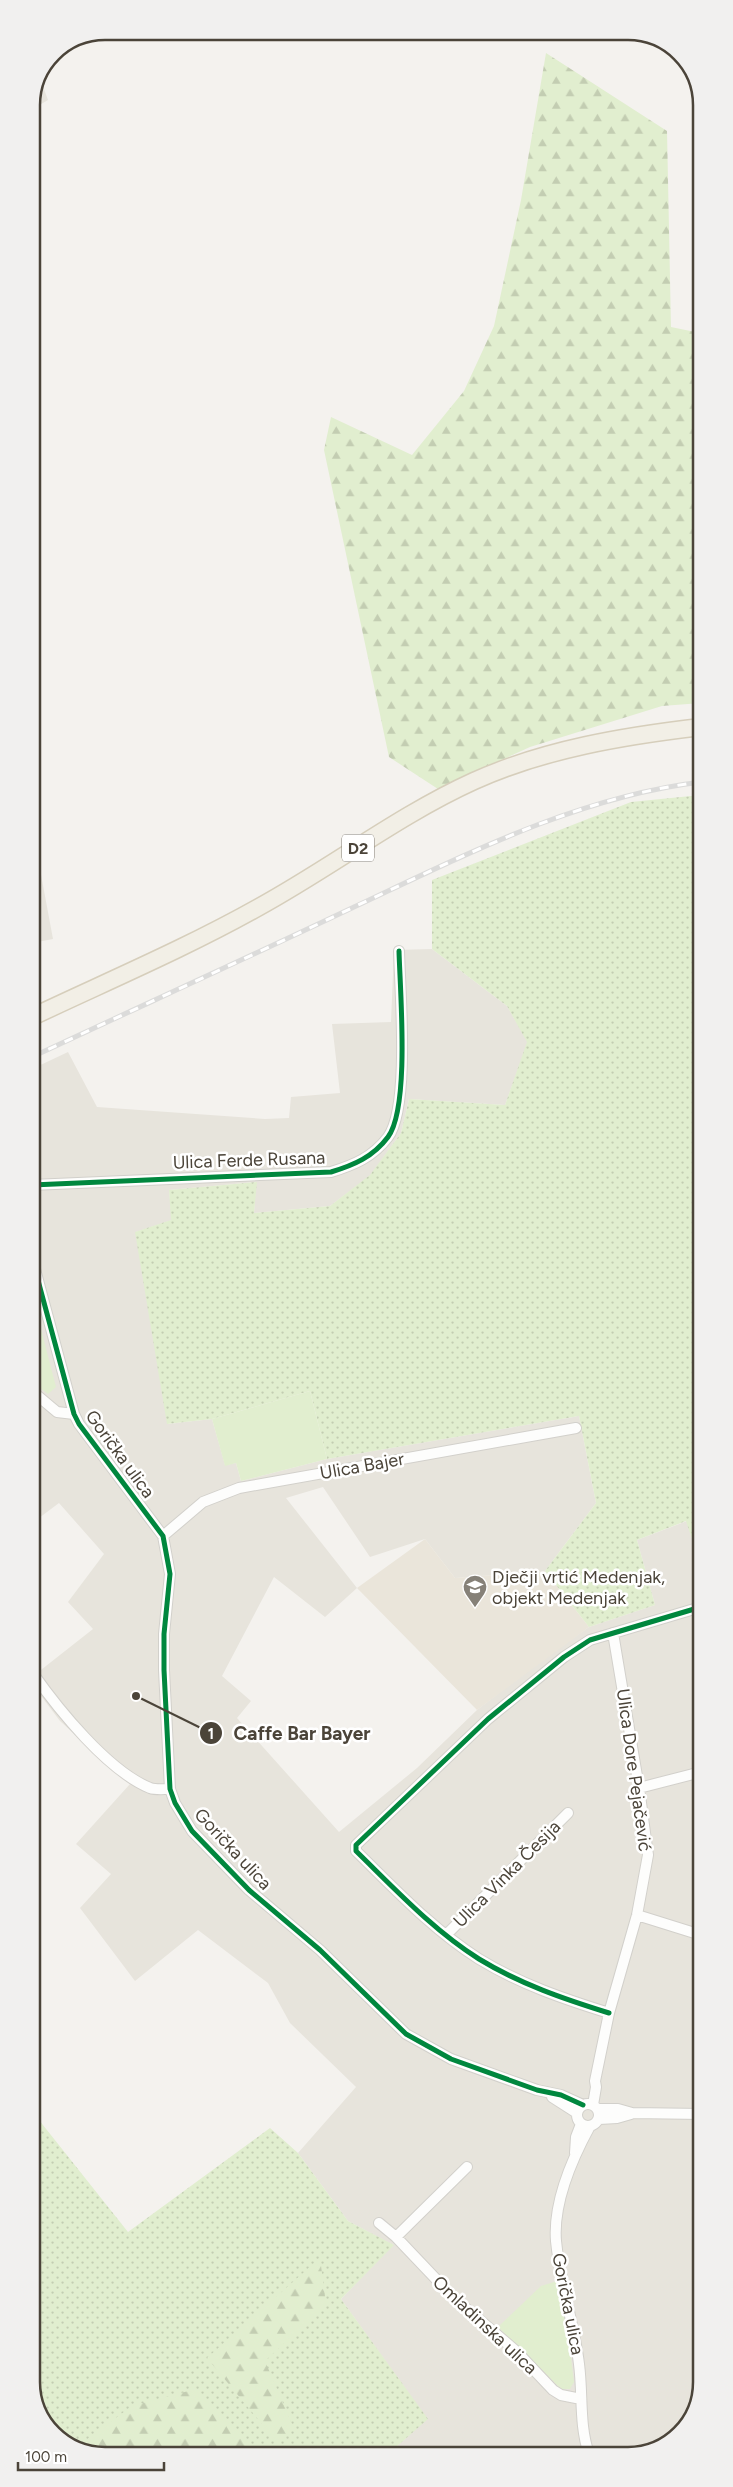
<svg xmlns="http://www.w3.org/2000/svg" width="733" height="2487" font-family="Figtree,sans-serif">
<defs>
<pattern id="grass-dots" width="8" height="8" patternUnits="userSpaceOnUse" patternTransform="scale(1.25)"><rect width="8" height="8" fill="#e1eecf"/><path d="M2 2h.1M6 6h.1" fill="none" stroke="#c3cdb2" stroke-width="1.8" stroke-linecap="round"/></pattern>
<pattern id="forest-firs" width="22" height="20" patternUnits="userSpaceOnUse" patternTransform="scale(1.25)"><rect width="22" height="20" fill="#e1eecf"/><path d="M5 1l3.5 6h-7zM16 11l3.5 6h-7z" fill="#c3cdb2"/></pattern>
</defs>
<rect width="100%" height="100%" fill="#f4f2ee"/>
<path fill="#e7e4dc" d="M41,81L48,100L31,110V105Z
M40,815L37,853L53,939L32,943V817Z
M432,949L507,1006L528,1042L505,1105L409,1099L401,1133L370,1176L330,1206L254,1213L256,1182L169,1190L172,1220L136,1232L168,1424L212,1419L225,1465L236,1463L241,1481L327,1459L579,1416L596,1503L545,1571L455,1578L425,1539L370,1557L323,1487L286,1498L357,1588L325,1617L274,1577L222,1676L251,1701L237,1718L339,1832L417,1768L477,1710L535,1665L589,1627L655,1605L637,1540L687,1521L693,1542L701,1540L702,2382L686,2427L642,2454L387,2455L427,2419L341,2299L393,2245L348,2221L298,2153L356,2087L290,2023L268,1983L198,1930L135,1981L80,1908L111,1874L76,1844L130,1784L60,1721L32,1684V1677L93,1629L68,1602L104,1554L59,1503L35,1521L32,1518V1069L68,1052L97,1107L265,1119L289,1118L291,1097L340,1093L332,1024L391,1022L394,950Z"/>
<path fill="#eae5da" d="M425,1539L455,1578L545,1571L589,1627L477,1710L357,1588Z"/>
<path fill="url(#grass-dots)" d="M701,795V1540L693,1542L686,1521L637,1540L655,1605L589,1627L545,1571L596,1503L579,1416L327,1459L310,1391L212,1419L167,1424L135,1232L171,1220L169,1190L257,1182L254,1213L330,1206L370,1175L401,1133L409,1099L505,1105L527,1042L507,1006L432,949V880L631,802Z
M39,2120L128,2232L270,2128L298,2153L348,2221L394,2245L341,2299L428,2419L387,2455L100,2456L57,2438L33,2396V2126Z"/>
<path fill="url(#forest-firs)" d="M546,53L667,131L671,327L700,333L701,703L662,706L530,747L438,789L389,757L324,450L331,417L412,455L464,391L494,326L521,200Z
M320,2258L326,2304L265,2361L294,2429L277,2442L207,2358Z
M196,2389L257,2455H171L165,2448L155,2455L100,2456L78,2446L132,2406Z"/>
<path fill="#e1eecf" d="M41,1329L56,1387L48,1394L32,1382V1333Z
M310,1391L327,1459L241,1481L236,1463L225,1466L212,1419Z
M557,2281L566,2320L574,2382L570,2389H561L498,2327L541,2286Z"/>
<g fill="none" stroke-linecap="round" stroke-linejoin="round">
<defs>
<path id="street" d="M32,1185L331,1172C354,1165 373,1157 388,1137C410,1107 400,991 399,951
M32,1258L74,1414L79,1424L163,1536L170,1574L164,1634V1670L170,1789L175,1803L192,1831L249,1890L320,1950L406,2034L451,2059L537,2090L561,2095L583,2105
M32,1391L57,1412L74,1414
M163,1536L203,1502L239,1488L576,1428
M32,1672C58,1709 108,1771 150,1788C156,1790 163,1789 170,1789
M639,1788L701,1772
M637,1915L701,1935
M446,1935L568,1813
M609,2013C564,1999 520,1984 479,1959C433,1930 395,1889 356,1851V1845L488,1719L564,1657L590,1640L701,1607
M552,2097L577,2113
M577 2115a11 11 0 1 1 22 0a11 11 0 1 1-22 0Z
M593,2105L596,2087L595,2081L609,2013L637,1915L648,1855L639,1788L613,1633
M598,2109H618L632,2113L702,2114
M599,2119L617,2118L631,2114
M575,2153L576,2137L581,2124
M379,2223L396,2237L454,2298L516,2351L553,2390L561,2395L581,2399
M396,2237L467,2167
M589,2454C579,2425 583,2395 579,2364C574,2323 560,2283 556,2241C553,2203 572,2159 590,2126"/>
<path id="primary" d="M32,1017C108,981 186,948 259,907C332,867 399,815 474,781C545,749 624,736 701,727"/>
</defs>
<use href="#street" stroke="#d2d0cb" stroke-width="12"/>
<use href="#primary" stroke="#d6cebb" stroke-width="19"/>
<use href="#street" stroke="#fdfdfc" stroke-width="10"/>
<use href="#primary" stroke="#f2efe6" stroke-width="16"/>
<defs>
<path id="rail" d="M32,1057C139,1007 247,958 354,907C465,855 577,797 701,782"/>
</defs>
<use href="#rail" stroke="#dbdbda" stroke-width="5"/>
<use href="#rail" stroke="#fff" stroke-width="3" stroke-dasharray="9" stroke-linecap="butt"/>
<defs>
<path id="cycleway" d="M32,1185L331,1172C354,1165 373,1157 388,1137C410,1107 400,991 399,951
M32,1258L74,1414L79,1424L163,1536L170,1574L164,1634V1670L170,1789L175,1803L192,1831L249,1890L320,1950L406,2034L451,2059L537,2090L561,2095L583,2105
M609,2013C564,1999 520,1984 479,1959C433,1930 395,1889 356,1851V1845L488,1719L564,1657L590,1640L701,1607"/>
</defs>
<use href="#cycleway" stroke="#fff" stroke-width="8"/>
<use href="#cycleway" stroke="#00873e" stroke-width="5"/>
</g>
<defs>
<symbol id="school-pin" viewBox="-11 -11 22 30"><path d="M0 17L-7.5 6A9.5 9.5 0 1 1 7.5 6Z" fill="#868178" stroke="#fff"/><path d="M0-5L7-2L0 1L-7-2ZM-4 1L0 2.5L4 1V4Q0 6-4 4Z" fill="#fff"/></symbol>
</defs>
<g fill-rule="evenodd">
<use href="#school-pin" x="461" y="1573" width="28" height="38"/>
</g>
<g text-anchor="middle" stroke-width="5" stroke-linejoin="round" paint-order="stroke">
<rect fill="#fff" stroke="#817c74" stroke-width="1" x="342" y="834.5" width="32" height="27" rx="4"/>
<g font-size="16" font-weight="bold" fill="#4b4439">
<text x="358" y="854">D2</text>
</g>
<g font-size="18" fill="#4b4439" stroke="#fff">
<text transform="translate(249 1160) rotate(-2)" y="6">Ulica Ferde Rusana</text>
<text transform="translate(120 1454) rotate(54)" y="6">Gorička ulica</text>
<text transform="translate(362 1466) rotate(-10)" y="6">Ulica Bajer</text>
<text transform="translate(634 1770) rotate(82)" y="6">Ulica Dore Pejačević</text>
<text transform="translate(233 1849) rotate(47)" y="6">Gorička ulica</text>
<text transform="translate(507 1874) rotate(-45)" y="6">Ulica Vinka Česija</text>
<text transform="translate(568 2304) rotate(79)" y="6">Gorička ulica</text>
<text transform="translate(485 2325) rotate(43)" y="6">Omladinska ulica</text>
</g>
<g font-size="18" fill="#4b4439" stroke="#fff" text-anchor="start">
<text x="492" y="1583">Dječji vrtić Medenjak,<tspan x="492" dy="21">objekt Medenjak</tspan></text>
</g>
</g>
<path d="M0 0H733V2487H0ZM105 40H628A65 65 0 0 1 693 105V2382A65 65 0 0 1 628 2447H105A65 65 0 0 1 40 2382V105A65 65 0 0 1 105 40Z" fill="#f1f0ef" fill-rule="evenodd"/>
<path fill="none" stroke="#4b4439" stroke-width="2.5" d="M105 40H628A65 65 0 0 1 693 105V2382A65 65 0 0 1 628 2447H105A65 65 0 0 1 40 2382V105A65 65 0 0 1 105 40Z"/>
<path fill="none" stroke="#4b4439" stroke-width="2" d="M136 1696L211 1733"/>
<g fill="#4b4439" stroke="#fff" stroke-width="2">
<circle cx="136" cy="1696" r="5"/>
<circle cx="211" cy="1733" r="12"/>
</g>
<g font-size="15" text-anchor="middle" font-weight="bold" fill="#fff">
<text x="211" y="1739">1</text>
</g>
<g font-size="19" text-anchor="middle" font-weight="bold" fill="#4b4439" stroke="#fff" stroke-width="5" stroke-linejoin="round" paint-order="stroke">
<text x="302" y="1740">Caffe Bar Bayer</text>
</g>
<path d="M18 2462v8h146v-8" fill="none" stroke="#4b4439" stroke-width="2.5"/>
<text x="25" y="2462" font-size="15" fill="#4b4439" stroke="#ffffff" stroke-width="4" paint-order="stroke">100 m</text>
</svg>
